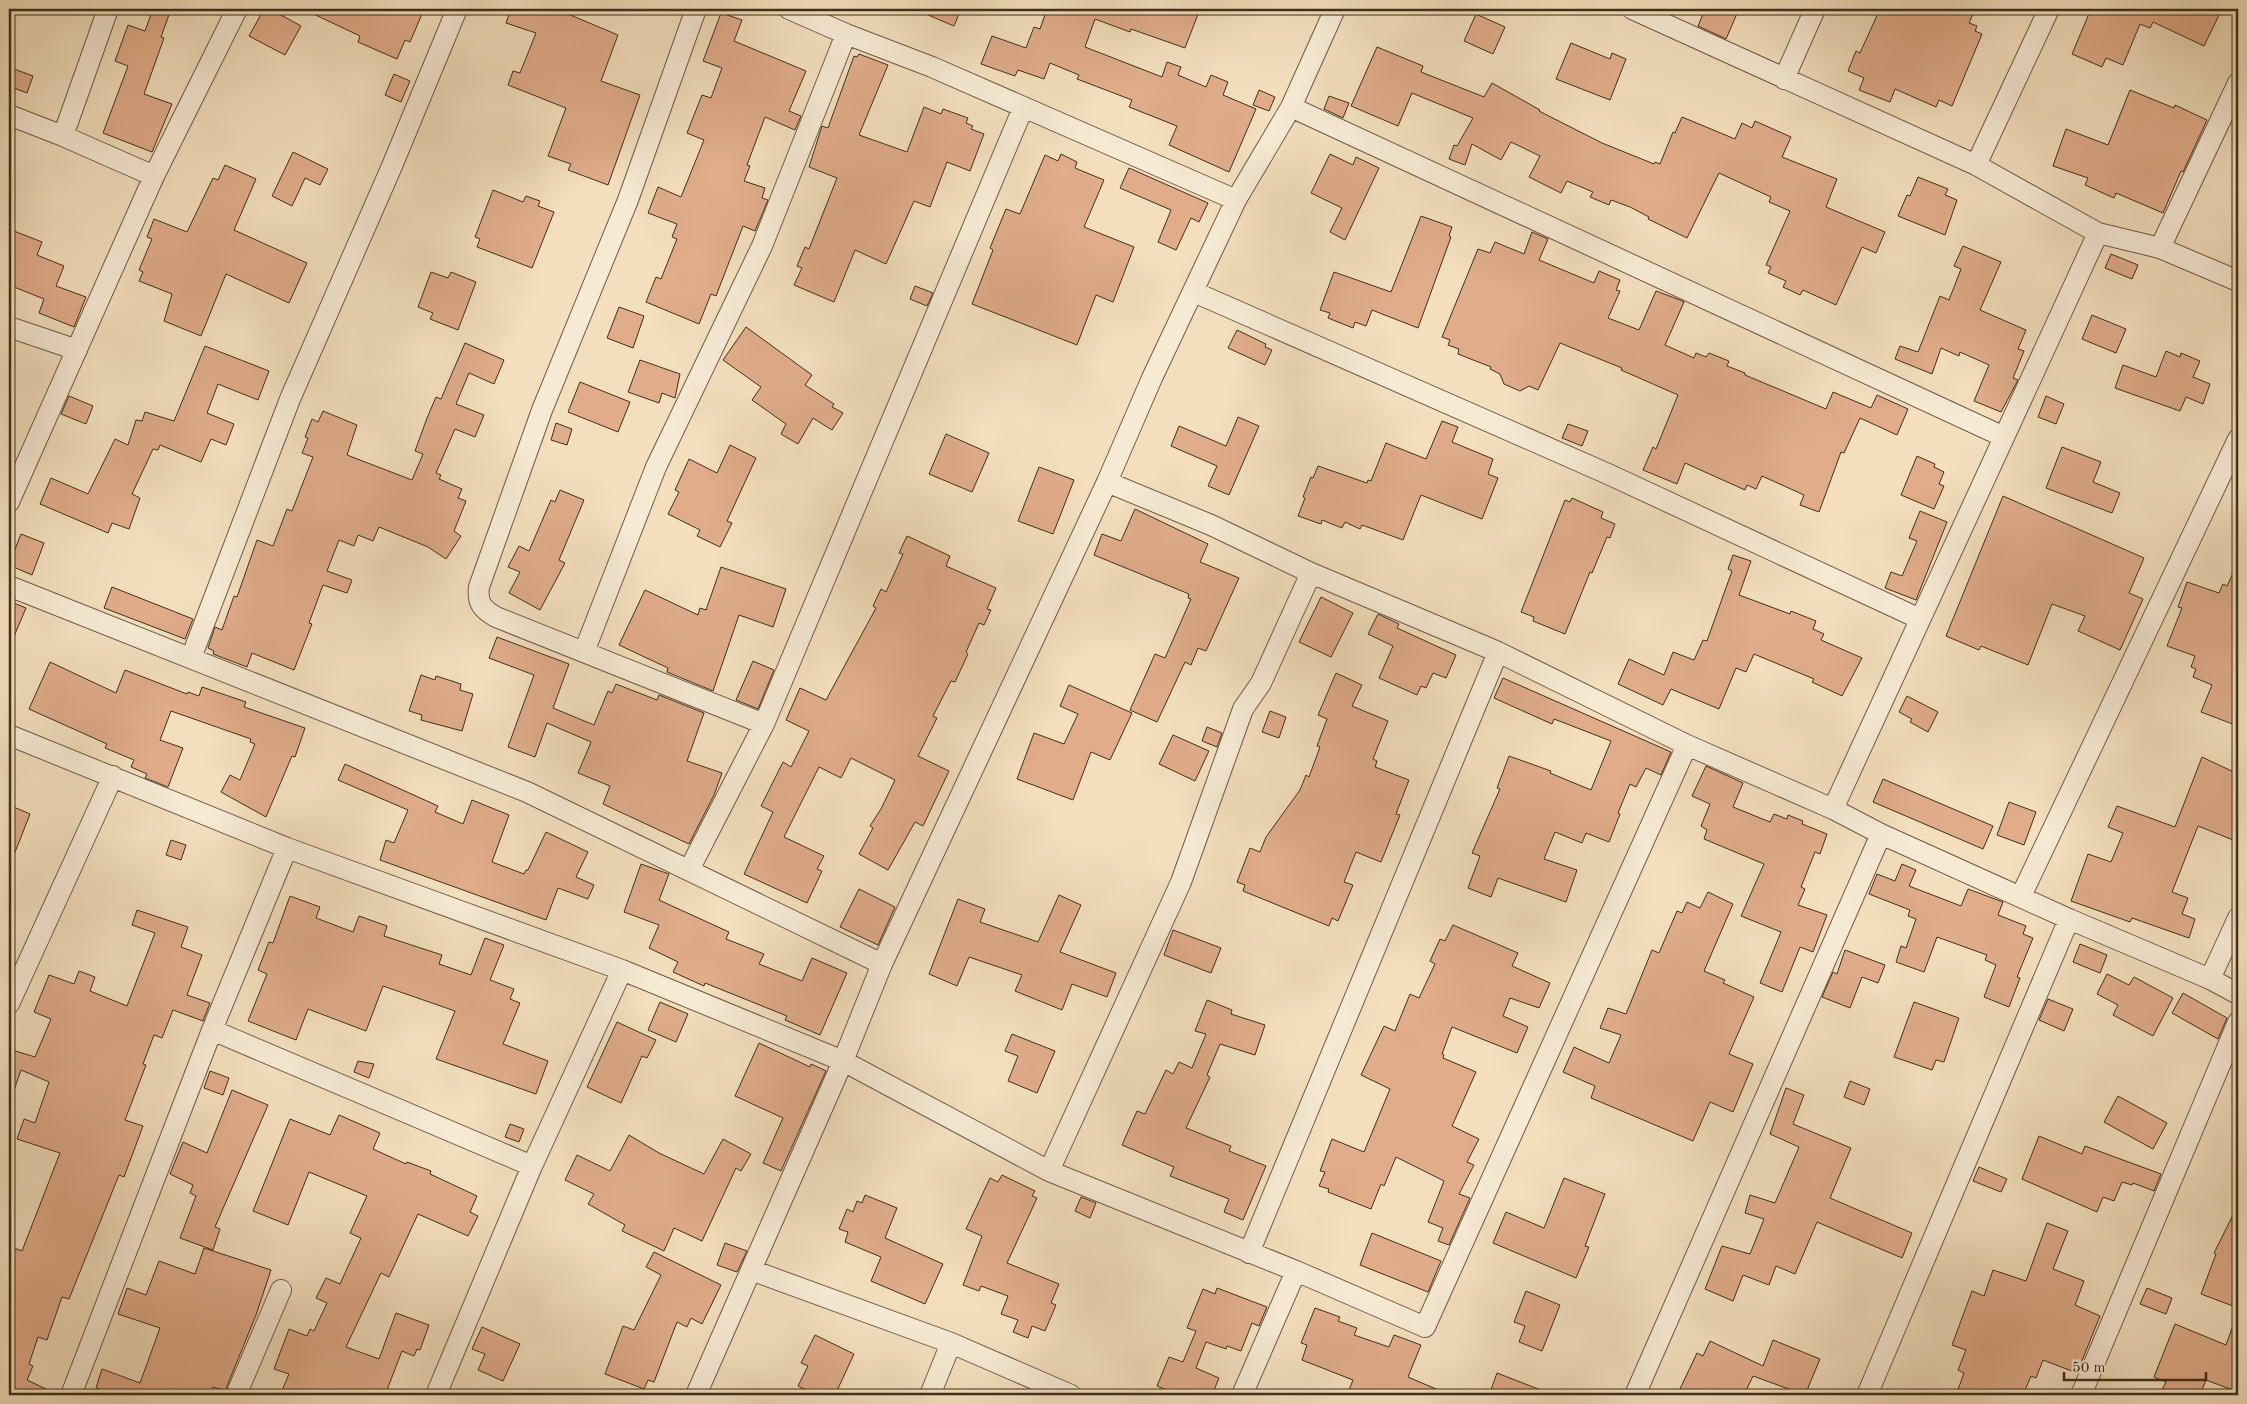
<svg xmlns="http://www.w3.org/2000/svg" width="2247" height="1404" font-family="'Old Standard TT',serif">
<rect width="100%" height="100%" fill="#f3dfbe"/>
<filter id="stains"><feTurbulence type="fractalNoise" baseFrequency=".004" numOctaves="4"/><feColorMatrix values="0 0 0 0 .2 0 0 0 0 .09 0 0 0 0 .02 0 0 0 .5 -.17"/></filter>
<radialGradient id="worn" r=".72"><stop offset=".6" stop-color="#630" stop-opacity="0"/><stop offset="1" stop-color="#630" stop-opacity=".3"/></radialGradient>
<path fill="#e0ac8a" stroke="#402f1b" d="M153,9H171L161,37L164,38L144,94L172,104L152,152L103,133L128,66L115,61L128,25L145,31Z
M264,9H270L301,26L285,55L249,36Z
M303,9H410L422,14L410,42L405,40L397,59L358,42L360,36Z
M511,9H556L618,35L601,81L640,95L608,185L568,170L571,164L548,156L566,108L508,85L513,71L520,73L536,33L506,23Z
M914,9H961L954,26Z
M1047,9H1200L1185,48L1131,29L1130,32L1095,19L1085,47L1162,77L1167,62L1181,67L1178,75L1206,87L1211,75L1228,82L1223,95L1256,109L1229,172L1169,145L1177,126L1129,107L1132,100L1077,79L1079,75L1050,63L1044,79L1018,70L1015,76L981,64L992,36L1026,48L1034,27L1040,29Z
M1705,9H1739L1726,39L1698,26Z
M1880,9H1975L1969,23L1977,26L1975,31L1982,34L1952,106L1939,100L1936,107L1895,89L1890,102L1859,90L1864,78L1848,71L1856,51L1860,53Z
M2091,9H2222L2204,46L2153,22L2150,28L2140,24L2123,65L2106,58L2102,67L2072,54Z
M721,13L742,20L734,41L806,71L789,111L801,116L795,130L765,117L747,165L750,166L744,181L765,188L762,198L768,200L755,231L743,226L716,296L711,294L699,324L646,302L656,277L661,279L677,239L672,237L677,224L648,213L658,187L681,197L704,140L687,133L702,95L711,98L722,68L703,61Z
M1476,14L1505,27L1493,54L1464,41Z
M1571,43L1610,59L1612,53L1626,59L1610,100L1556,79Z
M1377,47L1423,66L1421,72L1484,97L1492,83L1540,110L1539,111L1602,143L1654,164L1655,162L1660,164L1673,132L1675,133L1682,117L1735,139L1742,123L1752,128L1755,121L1791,137L1782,157L1837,179L1826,207L1885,232L1876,253L1862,247L1836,305L1803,290L1800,295L1783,287L1786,281L1768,273L1771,267L1766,265L1790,211L1769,202L1771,197L1719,173L1687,238L1648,219L1649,217L1630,207L1611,200L1609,205L1590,197L1593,192L1567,181L1561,193L1529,177L1540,156L1511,142L1501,160L1472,144L1465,165L1449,159L1454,145L1457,146L1473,118L1412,93L1398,126L1351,106Z
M859,54L888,65L859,135L907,152L924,107L941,114L943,109L968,118L966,123L973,126L971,129L984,134L970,171L947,162L930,207L914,201L886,264L855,250L834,302L794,285L802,268L797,266L805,247L809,249L837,178L809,167L822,126L828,128L854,56L857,57Z
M9,67L33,76L27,93L9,86Z
M394,74L410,81L401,102L385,95Z
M1259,90L1275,97L1269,111L1253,105Z
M2130,90L2174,108L2175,105L2207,120L2183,172L2181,171L2163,213L2116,193L2114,198L2085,185L2088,178L2053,166L2066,129L2108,145Z
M1329,96L1349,103L1343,118L1324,109Z
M293,152L328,169L320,185L305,178L292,206L272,196Z
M1061,154L1077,162L1075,168L1104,180L1084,227L1134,247L1113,302L1096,295L1077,345L972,304L993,250L990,248L1006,209L1020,214L1045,155L1058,161Z
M1330,154L1353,165L1356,157L1379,168L1345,240L1330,232L1342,208L1311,193Z
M225,165L256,179L234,230L307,263L289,303L226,274L201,336L164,321L172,294L139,281L143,272L139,270L152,239L147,237L154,219L187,232L213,178L218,180Z
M1129,168L1208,203L1199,222L1191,218L1176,250L1158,242L1171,210L1120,188Z
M1918,177L1948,189L1945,195L1957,200L1945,235L1898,216L1907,195L1910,196Z
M493,190L523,202L526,196L540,201L538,206L554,212L532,268L477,247L480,239L475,237Z
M1421,216L1452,227L1449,236L1451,237L1418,328L1372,310L1366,326L1355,322L1353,328L1328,318L1330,313L1320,310L1334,272L1391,292Z
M9,229L42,242L37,255L64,266L56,286L86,297L74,327L39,313L44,299L9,285Z
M1532,232L1548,239L1539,260L1594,283L1599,271L1620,280L1616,290L1620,291L1608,318L1639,330L1656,291L1680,300L1684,302L1665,345L1694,358L1696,353L1706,357L1709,353L1729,361L1727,366L1745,373V375L1826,409L1833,392L1871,408L1877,395L1908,409L1897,435L1860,418L1844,453L1841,452L1819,512L1800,505L1804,495L1762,476L1756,489L1747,485L1745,490L1685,463L1677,484L1643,470L1653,447L1656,449L1678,395L1621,370L1622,368L1560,343L1538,390L1529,386L1520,391L1504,384L1500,374L1490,369L1491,367L1458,354L1459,349L1448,345L1450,340L1442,337L1478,249L1490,253L1495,242L1524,254Z
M1963,246L2001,262L1980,310L2026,330L2018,349L2024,351L2013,378L2018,380L2001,412L1974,401L1989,365L1960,352L1959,356L1941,348L1932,374L1895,359L1900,346L1918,352L1940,296L1949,300L1961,269L1954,266Z
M2111,254L2138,265L2132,279L2105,268Z
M431,272L448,278L451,272L476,282L458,330L430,319L433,313L418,307Z
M915,286L933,293L927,306L910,299Z
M619,307L644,316L633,348L607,338Z
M2092,315L2126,329L2116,353L2082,339Z
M746,327L812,375L805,385L834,404L832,407L843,413L832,430L813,418L798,444L781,434L786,424L752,400L761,387L723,360Z
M1237,330L1266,344L1265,347L1272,350L1265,365L1228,348Z
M465,343L504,360L494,384L469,373L456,404L484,415L475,437L455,429L436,473L441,475L439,479L462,489L458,498L466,501L454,531L461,536L446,559L428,547L379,527L373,541L358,535L354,546L339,540L327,571L352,580L347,593L323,585L309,623L312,624L294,670L252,653L247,667L213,654L214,651L208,648L215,627L222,630L234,596L237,597L257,540L273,546L287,509L292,511L313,457L302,453L308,438L305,437L312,419L318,422L323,411L357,425L347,455L412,480L423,454L415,451L427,418L436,397L441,399Z
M205,346L269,371L258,400L218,384L207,413L234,424L226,445L211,439L201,462L160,445L158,450L153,449L132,494L140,498L129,529L112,523L108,533L40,504L51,478L88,494L115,439L128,445L136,420L142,421L145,412L174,421Z
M2166,351L2180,357L2181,353L2200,361L2193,377L2210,384L2203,404L2186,397L2180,411L2115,388L2123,365L2156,377Z
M640,360L680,374L675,398L662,393L659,403L628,392Z
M580,382L630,402L618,432L568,412Z
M69,396L93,406L86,424L61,414Z
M2046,396L2064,404L2056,424L2038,417Z
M1238,417L1259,426L1229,495L1208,486L1217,466L1171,446L1179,426L1226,446Z
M1442,421L1458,427L1452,442L1493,459L1488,474L1498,478L1482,519L1421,495L1403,540L1362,525L1360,529L1345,522L1342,528L1322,520L1321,524L1298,516L1305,498L1303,497L1311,477L1313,478L1318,466L1367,483L1368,480L1371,481L1386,443L1426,459Z
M556,423L572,429L567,445L551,440Z
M1568,424L1588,431L1582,446L1562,438Z
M946,434L989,453L972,492L929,474Z
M730,445L756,458L727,521L732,523L720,547L697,536L700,530L668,514L679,492L675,490L689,459L717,473Z
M2062,447L2101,462L2093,482L2120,493L2112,513L2046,488Z
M1917,456L1935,464L1934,467L1944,472L1939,484L1944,486L1934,509L1901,495Z
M1039,467L1074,480L1053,534L1018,521Z
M560,490L584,500L559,560L565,563L540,610L509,593L520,572L508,567L519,546L529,551L551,500L555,502Z
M2003,496L2144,558L2129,593L2143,599L2120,650L2078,631L2085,616L2052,604L2028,665L1981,646L1979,650L1946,636Z
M1572,498L1603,512L1601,518L1615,524L1610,538L1607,537L1592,573L1590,572L1565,634L1533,621L1534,617L1521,612L1565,500L1570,502Z
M1135,509L1208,544L1200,562L1239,578L1206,651L1198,648L1191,665L1185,662L1157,722L1130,710L1155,654L1165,658L1191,599L1188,598L1189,594L1094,555L1102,534L1121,541Z
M1920,511L1947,522L1916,600L1885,588L1891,572L1902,576L1917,541L1909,538Z
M21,534L44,543L32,575L9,565Z
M907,536L950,556L946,566L996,588L987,609L991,610L984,625L979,623L966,652L968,654L955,682L951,681L933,716L937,718L918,756L949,771L923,826L915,822L888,870L859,854L873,828L870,826L881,809L895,780L851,758L841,778L819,767L784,837L824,856L817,869L822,871L807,903L744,874L773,812L761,806L783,762L791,767L809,731L786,720L800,688L826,700L876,608L873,606L881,589L886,592L903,554L899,553Z
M1733,555L1751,561L1739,595L1790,614L1791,611L1816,621L1813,629L1824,634L1821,640L1862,658L1842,696L1812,682L1814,679L1754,654L1746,672L1736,668L1719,709L1671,689L1663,705L1618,684L1629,659L1664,675L1673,652L1694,660L1703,640L1707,641L1732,571L1728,569Z
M2238,562V726L2201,712L2212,685L2193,677L2196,669L2191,667L2195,656L2167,646L2182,608L2178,607L2187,582L2219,593L2223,584L2227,586Z
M721,567L786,589L773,627L739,615L713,691L667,672L668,668L619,645L645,590L698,615L700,608L706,610Z
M112,587L193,619L185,639L104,608Z
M1321,597L1353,613L1331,657L1299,642Z
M9,601L26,608L9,648Z
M1378,614L1399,624L1397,628L1456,655L1446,678L1433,673L1426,688L1421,686L1417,695L1379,678L1393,646L1368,634Z
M497,637L569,664L553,708L594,725L608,691L612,693L616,684L657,700L659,695L704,713L687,761L722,773L714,795L689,844L603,804L610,786L578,773L591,742L547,723L535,757L508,747L534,675L489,658Z
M753,661L774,670L758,709L736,700Z
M50,662L116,693L125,670L187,694L188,692L199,696L202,687L246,702L244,707L305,728L295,757L292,756L266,817L221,792L230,775L240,780L255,744L250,742L251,739L171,711L160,740L183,748L168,787L145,778L147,774L131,767L134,760L105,748L107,744L29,709Z
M1336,673L1362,685L1352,706L1388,721L1373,759L1377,761L1375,767L1409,780L1396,814L1400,815L1381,862L1356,852L1344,882L1353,885L1338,921L1332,918L1329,926L1243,891L1245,885L1237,882L1250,848L1260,852L1266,837L1300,790L1306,775L1309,777L1320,747L1317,746L1327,719L1318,715Z
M421,675L435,680L436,676L461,684L460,690L473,694L462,731L421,720L422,715L409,711Z
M1503,678L1671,752L1661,775L1646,768L1636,787L1630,784L1618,813L1620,814L1609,842L1586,833L1582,843L1555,832L1544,859L1577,870L1566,902L1498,878L1491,897L1468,888L1480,856L1472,853L1500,789L1497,788L1509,756L1551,771L1550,773L1591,790L1611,741L1554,719L1552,724L1494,698Z
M1069,685L1132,713L1110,760L1091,752L1073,800L1017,779L1034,733L1064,744L1078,714L1060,706Z
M1907,696L1938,712L1928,732L1910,722L1912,719L1899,712Z
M1270,711L1286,717L1279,738L1262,732Z
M1207,727L1222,733L1217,747L1202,741Z
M1173,735L1209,751L1195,781L1159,764Z
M2202,757L2238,774V842L2198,826L2172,892L2188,898L2182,914L2195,919L2189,938L2132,918L2130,922L2071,901L2088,854L2111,862L2123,833L2108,827L2117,806L2175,827Z
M345,764L438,806L435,812L463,824L472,800L509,815L492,862L524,874L526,870H528L546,832L588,852L576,877L594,885L588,899L558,888L546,920L380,860L386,840L394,843L408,810L338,780Z
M1706,766L1743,783L1733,807L1770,822L1774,814L1787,819L1788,815L1803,821L1802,824L1827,834L1820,854L1815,852L1801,887L1805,889L1798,905L1827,915L1813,952L1800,947L1782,992L1760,983L1781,932L1741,916L1764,864L1704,839L1707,830L1701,826L1710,804L1692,796Z
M1883,779L1993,826L1983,849L1873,802Z
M2009,802L2036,812L2024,845L1997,835Z
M9,805L30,814L10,865H9Z
M171,840L186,845L181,860L166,855Z
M641,864L669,874L659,900L729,932L726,939L764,954L759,964L802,981L812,958L847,973L820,1035L785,1020L787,1016L705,983L704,986L673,972L678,962L649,948L659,925L624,912Z
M1902,864L1916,870L1909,886L1961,906L1968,889L2003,902L1998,915L2026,926L2023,934L2033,938L2017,977L2020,978L2009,1007L1984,997L1996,965L1985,960L1987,955L1937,937L1924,972L1896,962L1901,946L1906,948L1916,919L1908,916L1910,910L1869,894L1877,874L1895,881Z
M859,889L895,907L878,945L840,927Z
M1708,892L1733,904L1704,971L1725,980L1723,983L1754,997L1729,1054L1753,1064L1733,1112L1710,1102L1693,1141L1591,1098L1595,1086L1563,1072L1574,1047L1609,1063L1621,1035L1600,1028L1608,1008L1626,1014L1652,950L1659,953L1677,911L1682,913L1687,902L1700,908Z
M1059,895L1081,905L1060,952L1116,973L1107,997L1072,984L1062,1010L1015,991L1022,975L969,957L957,986L929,974L958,899L985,909L980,922L1038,942Z
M290,896L320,907L316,918L353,932L359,916L387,926L384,936L442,955L439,964L471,975L485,938L504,945L490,980L514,989L510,999L520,1003L503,1044L548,1061L536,1094L436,1059L455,1011L383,986L366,1031L308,1009L296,1040L248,1021L267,974L258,970L269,942L273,943Z
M137,910L188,927L181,947L202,955L187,995L210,1003L203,1021L173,1010L162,1038L154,1035L143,1064L146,1065L125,1120L143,1126L124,1177L119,1175L69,1299L62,1297L47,1340L38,1337L29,1364L33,1366L27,1380L59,1395H9V1246L22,1251L60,1153L17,1139L24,1119L35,1123L49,1082L21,1070L11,1099L9,1098V1049L35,1057L51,1019L34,1012L49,975L74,984L79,971L95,977L90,991L127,1006L155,933L132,925Z
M1453,925L1518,953L1512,966L1550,983L1539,1008L1510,998L1503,1016L1528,1027L1517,1053L1452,1027L1442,1054L1444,1055L1443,1058L1476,1072L1452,1126L1479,1139L1467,1162L1474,1165L1459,1194L1470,1198L1449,1245L1438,1241L1443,1228L1428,1222L1444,1181L1396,1157L1384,1186L1381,1184L1371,1209L1328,1192L1329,1189L1319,1186L1325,1172L1320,1171L1332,1139L1364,1152L1390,1089L1361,1075L1384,1026L1395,1031L1410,994L1419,998L1435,964L1430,961L1440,939L1445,941Z
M1173,930L1221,948L1211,973L1164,955Z
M2080,944L2107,955L2100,973L2073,962Z
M1845,950L1885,965L1878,983L1862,977L1850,1008L1822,997L1833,972L1837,974Z
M2107,974L2129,985L2134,977L2173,998L2153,1036L2113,1015L2118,1005L2097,994Z
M2183,993L2227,1018L2218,1039L2172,1013Z
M2048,999L2073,1009L2064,1031L2039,1020Z
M1207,1000L1232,1010L1231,1014L1265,1025L1255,1055L1220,1044L1207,1075L1210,1077L1186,1128L1231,1146L1229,1151L1266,1166L1243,1220L1224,1212L1229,1199L1170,1176L1174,1167L1122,1145L1137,1111L1145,1114L1166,1070L1173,1074L1179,1062L1192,1068L1206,1034L1195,1031Z
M660,1002L688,1014L676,1042L648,1030Z
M1914,1002L1959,1018L1944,1062L1936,1060L1932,1070L1894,1057Z
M617,1022L656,1040L647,1058L642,1056L621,1103L587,1087Z
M1012,1034L1055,1051L1037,1093L1008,1081L1018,1056L1005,1051Z
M759,1043L810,1067L811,1064L826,1071L781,1171L763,1163L783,1118L735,1096Z
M358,1061L374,1064L369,1078L354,1072Z
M210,1071L229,1078L223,1095L204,1088Z
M1850,1081L1870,1089L1864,1105L1844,1097Z
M1786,1088L1804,1095L1793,1124L1851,1148L1830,1198L1912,1233L1902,1258L1817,1222L1795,1274L1776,1266L1769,1285L1743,1275L1733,1301L1705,1289L1722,1246L1750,1254L1764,1219L1745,1213L1750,1195L1775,1203L1799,1147L1770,1134Z
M232,1090L268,1105L215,1227L220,1229L213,1250L180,1238L196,1196L190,1193L193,1185L170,1174L183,1142L207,1153Z
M2118,1096L2167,1123L2153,1149L2104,1122Z
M339,1115L380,1133L373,1149L406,1164L407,1162L431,1171L430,1174L477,1196L470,1212L478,1216L468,1236L418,1214L389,1277L381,1273L346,1347L379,1359L396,1313L429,1325L420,1350L417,1349L414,1356L402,1351L385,1395H280L289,1374L274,1369L289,1329L307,1336L310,1329L314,1331L327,1303L316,1298L326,1278L340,1284L361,1238L350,1233L367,1196L309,1172L288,1225L253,1211L290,1119L330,1135Z
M510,1124L524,1129L519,1142L505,1137Z
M629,1135L659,1153L704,1174L723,1139L751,1154L741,1171L736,1168L702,1241L674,1228L664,1251L622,1231L625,1225L588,1204L594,1194L565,1180L577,1155L610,1171Z
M2039,1136L2082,1154L2085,1146L2161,1174L2154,1191L2133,1183L2132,1185L2122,1182L2114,1201L2103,1197L2097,1212L2022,1179Z
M1979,1167L2007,1179L2001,1192L1973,1181Z
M1002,1175L1035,1191L1032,1196L1037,1198L1007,1263L1059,1284L1051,1303L1056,1305L1045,1331L1032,1326L1028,1338L1013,1332L1018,1320L1001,1314L1008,1296L981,1286L979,1291L963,1285L982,1236L966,1229L990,1178L998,1182Z
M1564,1178L1605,1194L1585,1246L1589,1247L1576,1278L1493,1243L1506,1212L1544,1228Z
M865,1195L897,1208L885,1238L943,1264L925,1304L871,1281L881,1257L845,1242L848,1232L839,1229L847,1209L853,1212L857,1201L862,1203Z
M1081,1197L1096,1203L1090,1218L1075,1211Z
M2238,1205V1293L2233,1306L2201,1294L2216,1254L2214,1253Z
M2047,1223L2068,1231L2053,1269L2084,1281L2075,1305L2100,1316L2077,1373L2043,1360L2036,1378L2031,1376L2023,1395H1956L1964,1373L1958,1370L1966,1350L1952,1345L1972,1291L1984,1296L1993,1270L2026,1281Z
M1372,1233L1441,1261L1428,1292L1360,1265Z
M725,1243L747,1251L737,1272L717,1265Z
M204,1248L271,1270L256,1315L225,1391L213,1387L209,1395H117L96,1388L102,1369L140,1383L160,1328L118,1314L127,1288L146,1295L159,1261L195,1274Z
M654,1252L721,1285L702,1324L691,1318L687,1327L677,1322L654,1382L648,1380L644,1389L605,1374L623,1326L634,1330L661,1275L646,1267Z
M1217,1288L1267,1307L1259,1326L1252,1323L1241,1351L1227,1346L1226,1349L1206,1342L1196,1368L1219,1378L1212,1395H1178L1157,1386L1169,1357L1183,1362L1196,1331L1187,1328L1203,1289L1215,1294Z
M2147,1288L2172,1298L2166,1314L2140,1304Z
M1526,1291L1560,1305L1542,1351L1519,1342L1525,1326L1514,1322Z
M1315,1308L1340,1317L1338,1321L1357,1328L1354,1335L1389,1347L1394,1335L1421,1345L1408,1377L1450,1395H1347L1353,1380L1302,1360L1307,1345L1301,1343Z
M2236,1317L2238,1318V1392L2206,1380L2200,1395H2166L2167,1392L2162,1390L2166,1382L2154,1377L2175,1324L2226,1345Z
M482,1327L520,1344L503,1381L478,1370L485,1354L472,1349Z
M815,1335L854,1354L835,1395H816L798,1386L808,1366L801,1363Z
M1773,1340L1820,1359L1805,1395L1753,1376L1744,1395H1688L1679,1391L1697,1353L1703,1356L1710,1341L1763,1366Z
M1497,1373L1551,1394V1395H1489Z"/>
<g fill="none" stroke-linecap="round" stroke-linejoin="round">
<defs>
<path id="street" d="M696,9L628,200L542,410L479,587C477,603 482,609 496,617L764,724
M789,9L846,34L932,67L1236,200
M1632,9L1976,165L2098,233
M1784,79L1815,9
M1291,107L2004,437
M9,115L63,136L154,176
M63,136L108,9
M1976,165L2049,9
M2160,248L2238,281
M1194,292L1608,474L1920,619
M9,327L77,350
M1107,482L1211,525L1311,573L1498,652L1687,745L1833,809L1881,834L2069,919L2210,979L2238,994
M9,502L154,176L237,9
M9,586L527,792L882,964
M584,652L656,467L762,246L846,34
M191,658L290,399L392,166L457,9
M9,735L287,848L622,970L843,1061L1049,1171L1296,1271L1425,1327L1687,745
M1833,809L2098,233L2160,248L2238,83
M689,870L764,724L1023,108
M2021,896L2238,439
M2210,979L2238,918
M9,1004L113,776
M212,1030L532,1166
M1049,1171L1181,882L1243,709L1261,683L1311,573
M1249,1253L1498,652
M751,1270L951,1343L1071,1395
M71,1395L212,1030L287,848
M236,1395L281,1290
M436,1395L532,1166L622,970
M696,1395L843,1061L882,964L1107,482L1152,378L1236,200L1291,107L1335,9
M930,1395L951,1343
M1242,1395L1296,1271
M1635,1395L1881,834
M1867,1395L2069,919
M2081,1395L2238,1022"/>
</defs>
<use href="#street" stroke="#6d5b44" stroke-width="22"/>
<use href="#street" stroke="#f7ead5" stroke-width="20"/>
</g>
<rect width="2247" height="1404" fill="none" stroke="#f3dfbe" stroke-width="30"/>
<rect x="10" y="10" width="2227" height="1384" fill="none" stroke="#402f1b" stroke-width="2.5"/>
<rect x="15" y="15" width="2217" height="1374" fill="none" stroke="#402f1b"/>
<path d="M2064 1372v8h142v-8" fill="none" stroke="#402f1b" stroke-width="2.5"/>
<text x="2072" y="1372" font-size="15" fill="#402f1b" stroke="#f7ead5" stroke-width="4" paint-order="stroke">50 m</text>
<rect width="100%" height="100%" filter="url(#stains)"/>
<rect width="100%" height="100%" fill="url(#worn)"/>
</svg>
